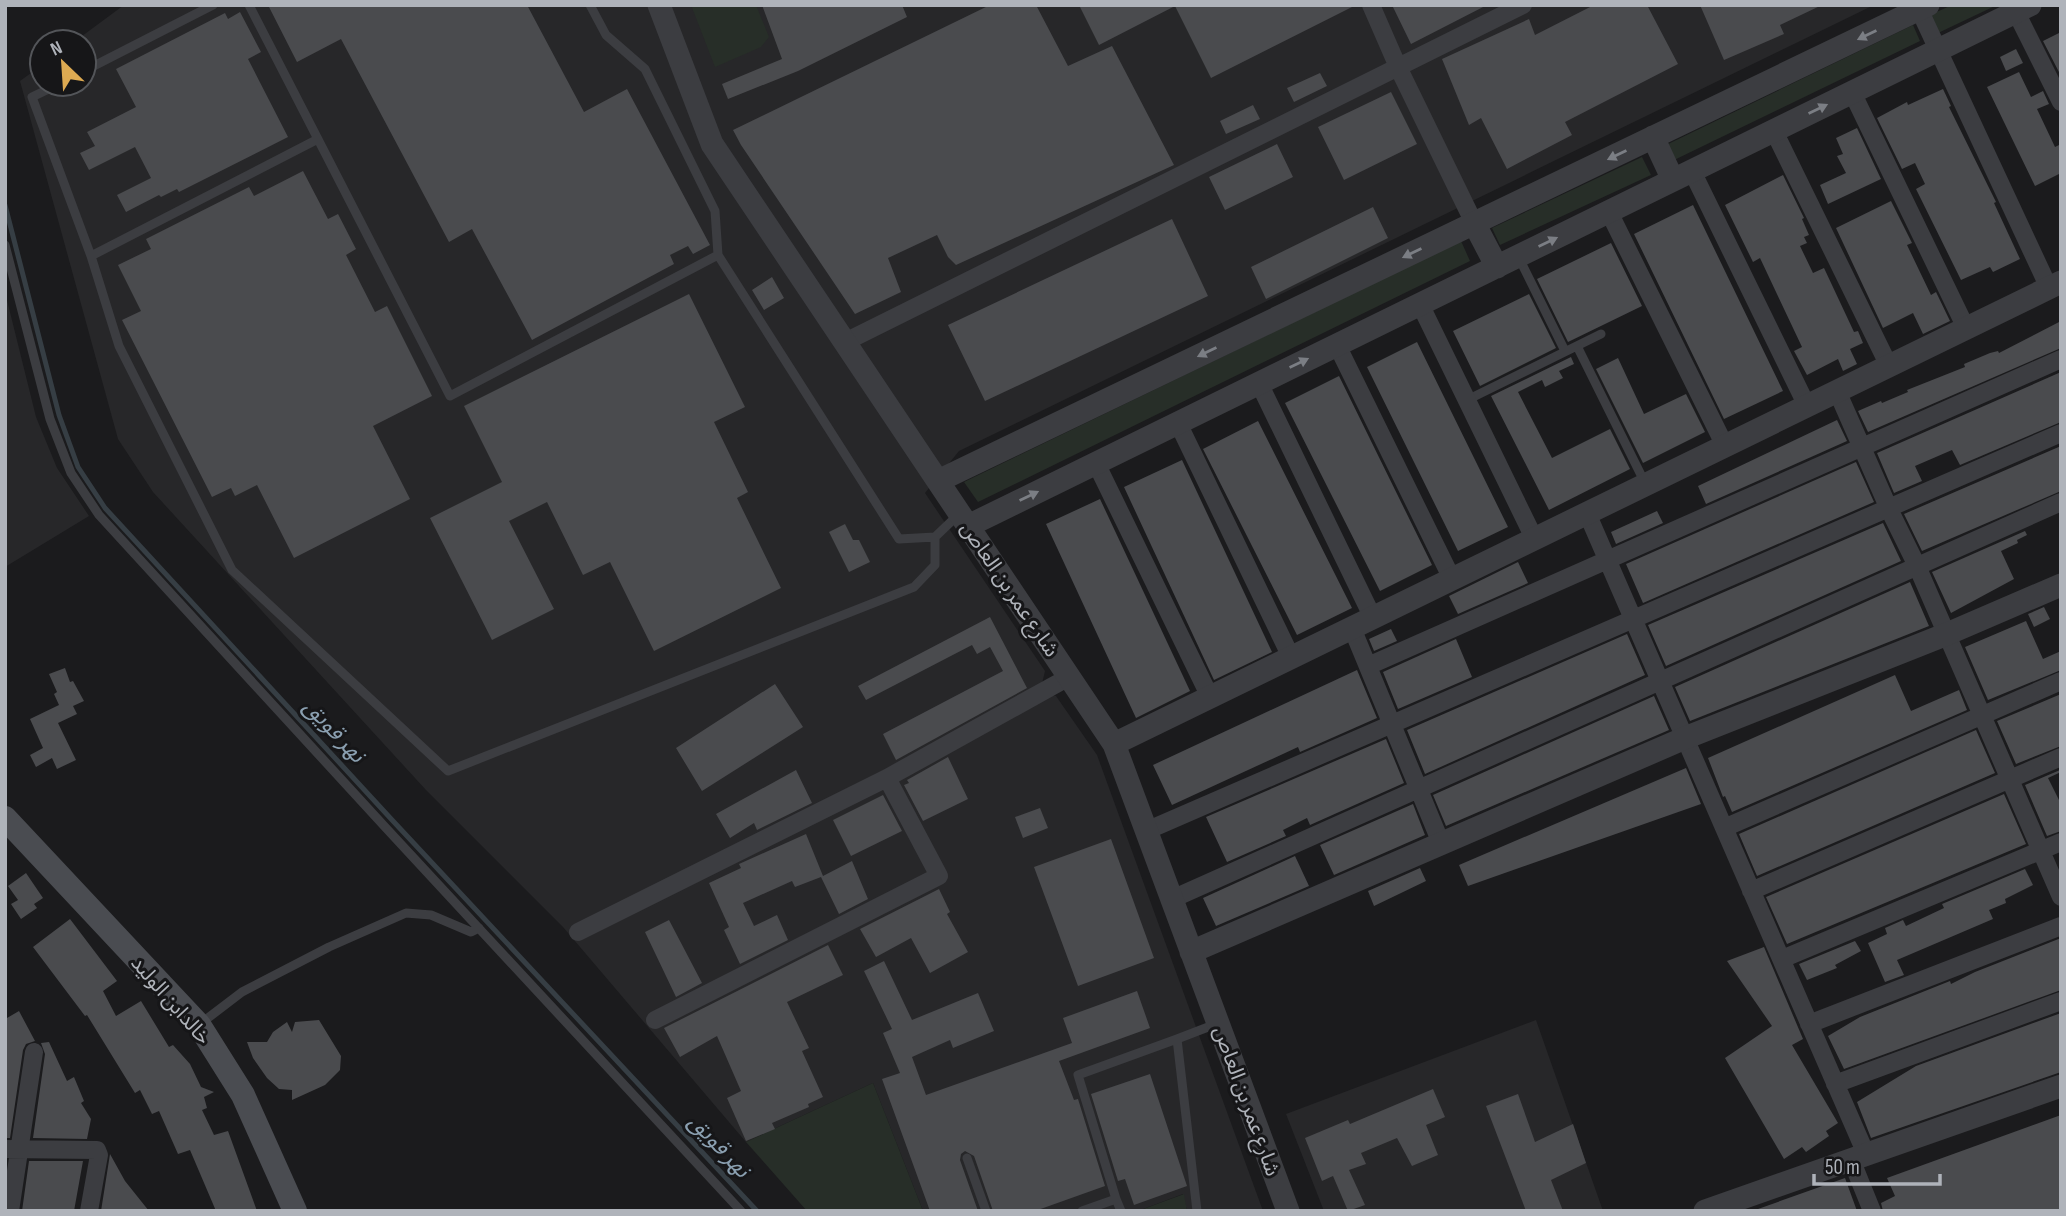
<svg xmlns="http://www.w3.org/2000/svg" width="2066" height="1216" font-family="'Sofia Sans Condensed','Noto Sans Arabic',sans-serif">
<rect width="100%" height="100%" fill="#1b1b1d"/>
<path fill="#272729" d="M124,5H1874L959,451L925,493L1045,671L1040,692L1056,696L1097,755L1263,1211H1187L1183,1194L1138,1211H923L873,1083L746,1142L563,927L426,790L153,492L118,439L20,81L42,65V84H84V42H74Z
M5,292L36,417L57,468L89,516L5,567Z
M1536,1020L1603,1211H1324L1286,1114Z"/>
<path fill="#272e28" d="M691,5H756L769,37L761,47L715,67Z
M1952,5H1997L1938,33L1930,15Z
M1913,25L1920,41L1670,162L1662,147Z
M1642,157L1651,175L1500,245L1492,228Z
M1461,241L1470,261L978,502L964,482Z
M873,1083L923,1211H807L746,1142Z
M1184,1194L1187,1211H1138Z"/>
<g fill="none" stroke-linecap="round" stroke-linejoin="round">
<path stroke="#363e44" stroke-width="5" d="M5,205L59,415L78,467L105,508L393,821L757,1211"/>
</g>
<path fill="#4a4b4e" d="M268,5H527L584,112L627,89L710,245L693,254L688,246L670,255L674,264L532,340L472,229L449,242L341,39L297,62Z
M762,5H902L907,17L798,71L728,99L722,84L782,59Z
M990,5H1036L1068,66L1112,46L1174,165L956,265L948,257L937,235L888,258L901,292L855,314L741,145L733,130Z
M1079,5H1356L1211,78L1175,6L1099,45Z
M1392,5H1487L1411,44Z
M1594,5H1647L1678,64L1565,122L1572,135L1507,169L1481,118L1469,125L1442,59L1529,19L1535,35Z
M1700,5H1822L1780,25L1784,34L1724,60Z
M240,12L261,52L248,59L288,137L179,192L177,189L161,197L159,195L126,212L117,195L151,178L135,147L89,170L80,153L95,146L87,132L136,107L116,69L225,13L228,19Z
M2061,32V76L2043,41Z
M2016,49L2023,63L2006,71L2000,57Z
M2019,72L2031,97L2043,91L2049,104L2037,109L2055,147L2061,144V173L2035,186L1987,87Z
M1320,73L1327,86L1294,102L1287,88Z
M1943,89L1951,106L1949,107L1996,202L1994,203L2020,259L1993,272L1990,267L1961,280L1916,189L1925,184L1915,163L1902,169L1877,118L1907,102L1908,105Z
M1391,92L1417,144L1344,180L1318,127Z
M1253,105L1260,119L1226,134L1220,121Z
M1857,128L1881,179L1828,204L1820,185L1846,173L1837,156L1843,154L1836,138Z
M1277,144L1293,177L1225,210L1209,177Z
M303,171L328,219L338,214L356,249L346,255L375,312L387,306L432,396L373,426L410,499L294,558L257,485L235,496L231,488L212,497L122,320L141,311L118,265L151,249L146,239L249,187L254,196Z
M1783,175L1804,218L1802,219L1809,235L1804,237L1807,243L1800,246L1813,273L1824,268L1854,332L1858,331L1863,343L1850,349L1857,364L1843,371L1838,359L1807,375L1794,351L1802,347L1760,258L1753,262L1725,205Z
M1891,201L1912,243L1907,245L1931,295L1936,292L1950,321L1923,334L1913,313L1883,328L1836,228Z
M1693,205L1783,391L1724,419L1634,234Z
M1373,207L1388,238L1266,299L1251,267Z
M1172,219L1208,296L985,401L948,325Z
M1611,243L1642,306L1568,342L1537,279Z
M772,277L784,298L764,310L752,290Z
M689,294L745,407L714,422L748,492L737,498L781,588L654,651L610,562L583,575L547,502L509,521L554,609L492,640L430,518L502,482L464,406Z
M1529,294L1556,348L1480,386L1453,331Z
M2061,321V348L1868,432L1858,411L1881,401L1882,403L1908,392L1907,390L1965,367L1964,364L1990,353L1998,351L1999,353Z
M1417,342L1508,527L1458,551L1367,367Z
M1571,357L1574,364L1559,371L1563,378L1545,387L1542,380L1518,392L1552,458L1610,429L1630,469L1549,510L1491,396Z
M1618,358L1644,414L1686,394L1705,432L1643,463L1596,369Z
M2061,372V422L1960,465L1952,450L1915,466L1922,481L1894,493L1877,453Z
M1339,376L1432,565L1380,591L1285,403Z
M1837,420L1847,441L1706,504L1698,486Z
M1258,421L1352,608L1297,635L1203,449Z
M2061,446V491L1922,551L1904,514Z
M1182,460L1272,652L1214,680L1124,487Z
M1856,462L1874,502L1643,603L1626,564Z
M1100,499L1190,691L1136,718L1046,524Z
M1657,511L1663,523L1616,544L1611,532Z
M1883,523L1901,561L1666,666L1648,625Z
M845,524L853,540H859L870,562L849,572L829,532Z
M2025,531L2027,535L2017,540L2018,543L2001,551L2014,579L1951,613L1932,572Z
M1518,562L1528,583L1458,614L1449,596Z
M1910,582L1929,626L1690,721L1675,687Z
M2044,607L2050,619L2034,627L2028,614Z
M990,617L1027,688L896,760L883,734L1003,671L990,647L977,654L972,645L866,700L858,686Z
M2026,621L2043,659L2061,651V670L1988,700L1965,647Z
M1391,629L1397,641L1374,651L1369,639Z
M1627,634L1645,675L1425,774L1407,730Z
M1456,639L1472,677L1398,709L1383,672Z
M65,668L70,682L73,681L84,701L73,706L77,714L58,723L76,760L57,769L52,758L36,767L30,755L43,748L30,719L59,705L54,694L57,692L49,674Z
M1357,670L1377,718L1300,752L1298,747L1172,805L1153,765Z
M1895,675L1911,711L1959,690L1967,710L1732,812L1725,796L1723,797L1708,758Z
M775,684L803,727L702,791L676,748Z
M2061,694V746L2016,764L1997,721Z
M1654,696L1669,730L1446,826L1433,795Z
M1976,730L1995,773L1757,876L1739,834Z
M1386,739L1404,783L1310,825L1307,818L1283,830L1286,836L1227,862L1206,817Z
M948,757L968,799L923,821L904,785L909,783L907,780Z
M1686,768L1701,804L1468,886L1459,865Z
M796,770L812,803L757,830L754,823L730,838L716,814Z
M2060,770L2061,772L2048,778L2061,804V831L2047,836L2025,785Z
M2004,794L2026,844L1787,944L1766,897Z
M883,795L902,831L851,856L833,820Z
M1413,804L1425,835L1334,875L1320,845Z
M1040,808L1048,828L1023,838L1015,817Z
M806,834L823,876L852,861L868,899L839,914L821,877L795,887L792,881L743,903L754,926L777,915L788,940L740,964L724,930L729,927L709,883L741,868L739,864Z
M1111,839L1154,958L1078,986L1034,867Z
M1295,856L1309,886L1216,926L1203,898Z
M1420,868L1426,881L1374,906L1368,891Z
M2025,869L2033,885L2005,899L2006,903L1989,910L1993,919L1897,960L1904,975L1885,982L1868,943L1887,934L1885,928L1903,920L1906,926L1944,908L1942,904Z
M26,873L43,898L34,904L37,908L21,919L11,904L18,900L8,886Z
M939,889L950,912L947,914L968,952L930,973L911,938L876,957L860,929Z
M70,919L117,981L103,991L116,1016L141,1001L169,1047L173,1045L190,1064L201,1087L214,1092L204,1097L207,1108L202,1110L214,1135L228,1131L257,1211H216L190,1150L178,1154L159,1111L152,1114L140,1090L135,1093L87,1015L85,1016L33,947Z
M669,920L702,983L676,997L645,932Z
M2061,938V990L1844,1069L1828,1036L1860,1017L1950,981L1951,984L1975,972Z
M1855,941L1861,951L1835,965L1837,968L1807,980L1799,964Z
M828,945L843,975L787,1002L809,1048L802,1051L823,1097L808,1104L809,1107L772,1123L775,1129L746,1141L727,1098L741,1091L717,1036L680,1057L664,1028Z
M1764,947L1803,1039L1792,1045L1838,1123L1826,1131L1829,1136L1806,1152L1802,1147L1784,1159L1725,1058L1772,1026L1727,961Z
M884,961L912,1020L978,993L994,1031L953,1048L950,1040L912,1057L926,1095L1072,1043L1063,1018L1137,991L1150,1028L1059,1061L1074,1100L1078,1099L1105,1186L1035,1211H993L974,1156L965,1151L961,1154L960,1160L978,1211H930L882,1079L900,1073L883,1033L892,1029L864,971Z
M19,1011L35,1041L26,1044L23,1050L10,1138H5L7,1018Z
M2061,1013V1072L1871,1138L1857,1102L1916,1066Z
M319,1020L341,1056L340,1070L325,1085L292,1100V1090L279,1089L267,1078L253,1058L247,1042H267L273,1032L287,1022L292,1032L295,1022Z
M49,1042L67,1081L74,1077L84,1101L81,1103L91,1119L87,1139L33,1138L45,1054L41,1043Z
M1150,1074L1187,1186L1134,1205L1125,1179L1118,1181L1091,1094Z
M1433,1089L1445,1117L1426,1125L1438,1155L1412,1166L1397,1138L1361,1153L1366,1164L1349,1170L1365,1205L1348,1211L1333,1176L1322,1181L1305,1138L1348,1120L1350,1124Z
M1518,1094L1535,1142L1573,1124L1586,1163L1551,1180L1563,1211H1526L1486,1106Z
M2061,1115V1211H1883L1881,1203L1895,1196L1887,1178Z
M110,1154L125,1181L149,1211H101Z
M29,1161H83L74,1211H22Z
M1845,1178L1857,1211H1758V1209Z"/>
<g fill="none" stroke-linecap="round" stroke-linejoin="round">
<path stroke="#3c3d41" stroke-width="9" d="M249,5L450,396L718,255L899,539L935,537
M590,5L606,35L645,69L715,211L718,255
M84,71L213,5
M59,84L32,97L91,256L119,346L232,570L448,771L914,587L935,565V537L958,515
M5,245L50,419L71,473L99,515L386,828L741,1211
M91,256L318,139
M1519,258L1565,351
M1577,346L1645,483
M1467,400L1601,334
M200,1024L242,992L329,947L406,913L431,915L471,932L479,928
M967,1158L986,1211
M1116,1199L1121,1211
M1082,1211L1116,1199L1078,1075L1177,1039
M1197,1211L1177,1039L1216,1024"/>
<path stroke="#3c3d41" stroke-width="18" d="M1371,5L1398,67L1474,223
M1919,9L2049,288
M2016,12L2061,102
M1852,92L1966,328
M1774,131L1889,366
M1692,171L1807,406
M1609,212L1725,446
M1420,304L1534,538
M845,342L1523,5
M1337,345L1452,579
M1259,383L1373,618
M1837,391L1889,509L1917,566L2061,897
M1178,423L1291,657
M1096,463L1210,697
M1587,513L1866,1154
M1352,628L1441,843
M1368,666L2061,359
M1724,828L2061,681
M1146,831L2061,433
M1751,891L2061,757
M1172,899L2061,502
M578,932L887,778L1069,677
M1782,959L2061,842
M655,1020L939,876L887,778
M1809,1024L2061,926
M1835,1084L2061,1001
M5,1149L97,1150L99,1155L89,1211
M1851,1159L1872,1211
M10,1211L34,1052"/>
<path stroke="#3c3d41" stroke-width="23" d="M659,5L712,144L1114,744L1288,1211
M1653,137L1673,180
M1474,223L1497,267
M938,481L1928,5
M968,526L2030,5
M1114,744L2061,282
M1191,952L1685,738L1947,634L2061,585
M1705,1211L2061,1086"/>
<path stroke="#4a4c51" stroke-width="24" d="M5,818L199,1025L243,1095L295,1211"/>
</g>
<defs><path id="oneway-solid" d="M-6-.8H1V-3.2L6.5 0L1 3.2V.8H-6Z" transform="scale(1.75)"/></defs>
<g fill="#7b7e84">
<use href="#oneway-solid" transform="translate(1867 35) rotate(154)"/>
<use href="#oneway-solid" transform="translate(1818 109) rotate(-26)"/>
<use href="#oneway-solid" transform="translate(1617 155) rotate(154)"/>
<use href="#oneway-solid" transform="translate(1548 242) rotate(-26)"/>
<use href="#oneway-solid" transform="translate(1412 253) rotate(154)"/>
<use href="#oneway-solid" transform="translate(1207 352) rotate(154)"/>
<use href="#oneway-solid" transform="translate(1299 363) rotate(-26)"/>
<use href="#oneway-solid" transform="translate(1029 496) rotate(-26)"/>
</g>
<g text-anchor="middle" stroke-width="6" stroke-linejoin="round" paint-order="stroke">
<g font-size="21" fill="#afb3ba" stroke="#161618">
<text transform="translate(1010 589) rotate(56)" y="7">شارع عمر بن العاص</text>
<text transform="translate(171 1000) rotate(49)" y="7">خالدابن الوليد</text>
<text transform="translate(1247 1101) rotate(70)" y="7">شارع عمر بن العاص</text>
</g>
<g font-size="23" font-style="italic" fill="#8ba0b1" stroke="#161618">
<text transform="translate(335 730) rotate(47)" y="8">نهر قويق</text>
<text transform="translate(720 1145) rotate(47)" y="8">نهر قويق</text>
</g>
</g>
<rect width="2066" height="1216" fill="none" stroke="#afb3ba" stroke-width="14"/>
<g transform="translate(63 63) rotate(335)"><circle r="33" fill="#161618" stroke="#535559" stroke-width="2"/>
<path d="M0-5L12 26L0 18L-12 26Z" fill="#ddaa52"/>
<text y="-10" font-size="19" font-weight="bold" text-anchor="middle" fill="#afb3ba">N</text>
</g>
<path d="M1814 1174v10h126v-10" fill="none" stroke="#afb3ba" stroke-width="3.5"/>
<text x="1825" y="1174" font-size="21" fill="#afb3ba" stroke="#161618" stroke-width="5" paint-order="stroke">50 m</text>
</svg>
